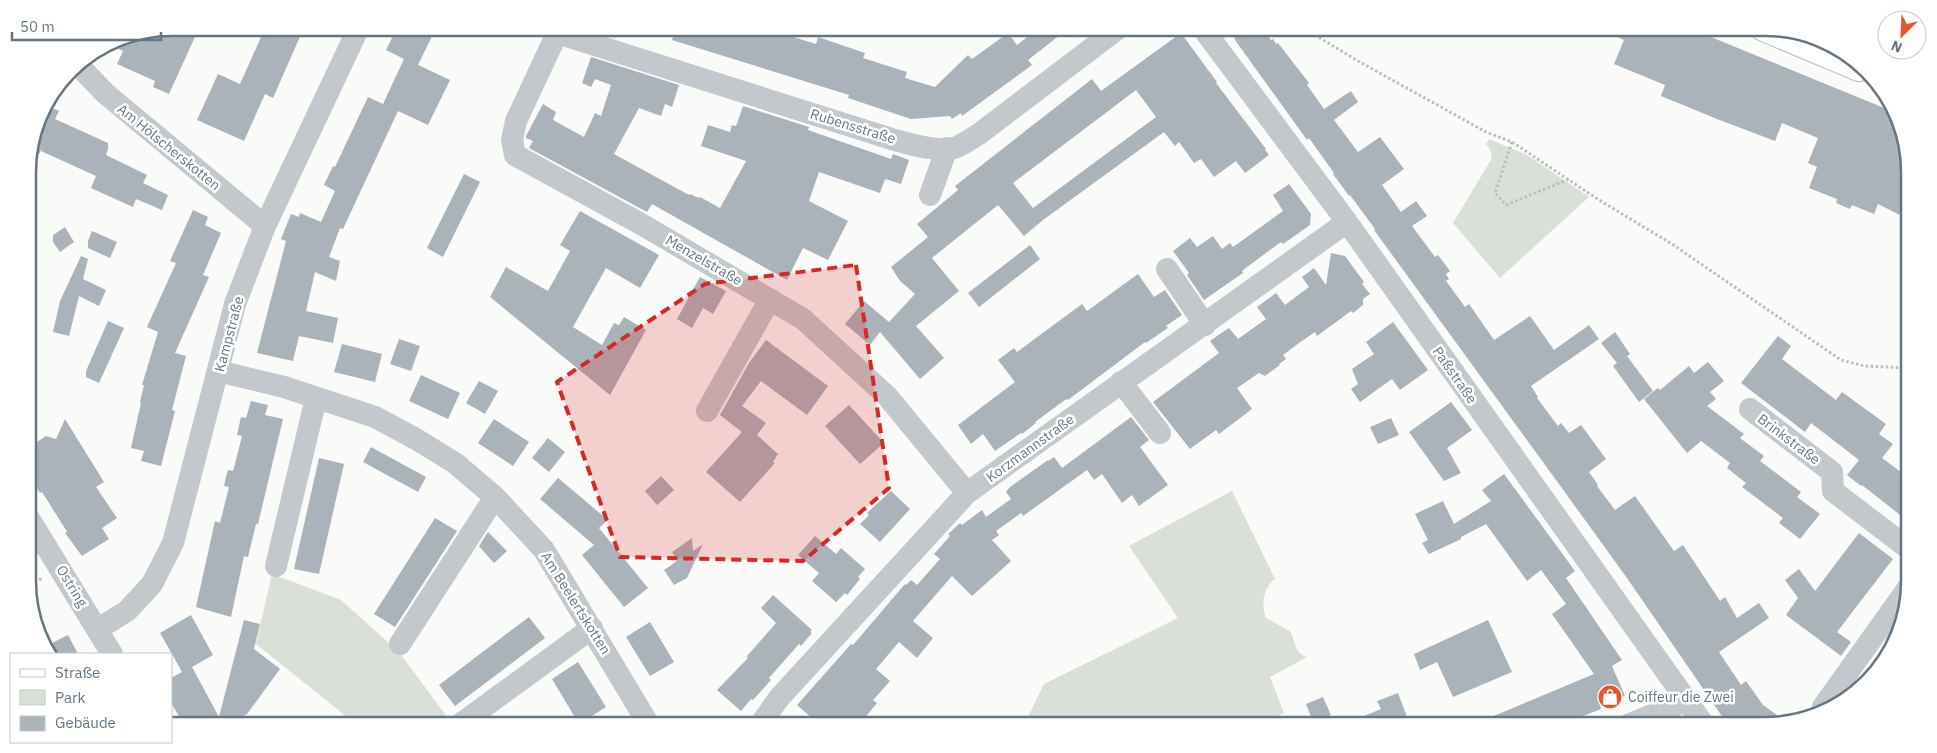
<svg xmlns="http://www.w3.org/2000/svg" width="1937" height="753" font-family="'IBM Plex Sans',sans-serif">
<rect width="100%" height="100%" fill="#fafaf8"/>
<path fill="#dadfd7" d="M1489,139L1527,155L1589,197L1500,278L1453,223L1492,158L1490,149L1486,144Z
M1232,491L1275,579C1263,587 1261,606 1266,618L1290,631C1296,642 1294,653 1307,657L1270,677L1284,713L1256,725H1024L1044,684L1178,618L1129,546Z
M272,574L341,600L399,652L453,725H357L256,644Z"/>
<path fill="#aab3b9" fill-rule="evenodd" d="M172,28H199L169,94L153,87L155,81L117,64L123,51L108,44L117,38Z
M265,28H291L302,32L273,98L265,94L244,141L197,120L218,74L240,84Z
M397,28H436L418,65L450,80L428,125L398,111L343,229L340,228L329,257L340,261L336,281L315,272L306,311L338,318L333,343L299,336L293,361L257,353L286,241L281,239L291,214L299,217L300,213L321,222L335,191L324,185L333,166L335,167L368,97L383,104L404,59L386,50Z
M601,28H620L615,38L599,32Z
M676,28H764L816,44L818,37L865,53L863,58L907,72L905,78L935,87L968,55L972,59L1008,33L1017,45L1039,28H1069L1028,60L1032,65L962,116L961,113L952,119L950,116L911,119L848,98L849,95L672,40Z
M1231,28H1262L1271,40L1273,39L1276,44L1278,43L1309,83L1307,85L1324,109L1351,91L1358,102L1334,120L1358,152L1380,137L1404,169L1382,185L1401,212L1416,201L1427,216L1412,226L1435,257L1438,255L1450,271L1446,274L1449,279L1446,281L1465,307L1469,304L1494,340L1530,316L1554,350L1589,325L1599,339L1531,386L1538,397L1537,398L1558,426L1561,423L1569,433L1581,425L1606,459L1589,472L1598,485L1597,486L1615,510L1635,496L1674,551L1683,545L1720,601L1725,597L1737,618L1759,603L1769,618L1719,652L1741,685L1746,681L1763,705L1785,721L1774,725H1728L1627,578L1543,462L1374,230L1375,229L1350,195L1349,196L1333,174L1334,173L1309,138L1307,140L1235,40Z
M1596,28H1689L1889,110L1908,153V219L1878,204L1874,214L1852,205L1850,209L1836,203L1837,199L1809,188L1817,167L1808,163L1818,138L1782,123L1775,141L1717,119L1661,96L1665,85L1614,64L1624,40Z
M1181,33L1217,82L1216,83L1266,149L1265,150L1269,155L1245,173L1236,161L1214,177L1201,159L1194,163L1179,142L1175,146L1164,132L1043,220L1024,236L998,205L932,258L959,291L916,326L944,358L920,379L880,332L870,345L845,324L864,301L889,322L915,294L900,281L891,267L928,237L917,224L958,190L955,186L1092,79L1101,91ZM1136,90L1156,117L1033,208L1013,183Z
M591,57L679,85L672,107L665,104L661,116L639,108L614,154L689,195L690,194L699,198L700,197L720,208L746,161L701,146L708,125L730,132L732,125L736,126L743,106L809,127L808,130L891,159L893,154L909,160L901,184L885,179L880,193L819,172L809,201L848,221L828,260L803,248L787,280L652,204L647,212L529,148L533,141L526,138V136L543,104L556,112L553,120L584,137L595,113L601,116L611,85L595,79L591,87L582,83Z
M45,105L59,111L55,119L108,143V149L106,155L147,175L143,183L168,195L162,210L136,199L133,207L91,188L96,176L41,151L44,144L39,154L31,151L43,108Z
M464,174L480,182L443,257L427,248Z
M1289,184L1311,214L1310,225L1283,244L1281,242L1247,267L1242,271L1243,273L1204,300L1187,275L1189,273L1173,251L1190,238L1197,247L1213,236L1222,249L1230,243L1233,247L1283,211L1273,195Z
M193,210L208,217L205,225L221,233L203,275L209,277L175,353L186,356L172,410L175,411L161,466L141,461L144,451L131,448L141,403L140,402L144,385H142L158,332L147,327L176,263L170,261Z
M580,211L659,255L640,288L606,268L573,327L602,345L614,323L619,325L624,317L646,330L610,395L490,297L506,267L548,291L570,251L560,245Z
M65,227L74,242L60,252L53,242V235Z
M92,231L117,242L110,258L88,248V241Z
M1030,245L1040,259L979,307L968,293Z
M1331,253L1345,256L1364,282L1362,284L1370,294L1363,299V305L1353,313L1351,311L1317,336L1315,332L1299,343L1283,355L1286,359L1279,364L1280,365L1265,376L1259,373L1237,388L1252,409L1219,434L1216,430L1190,449L1153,402L1219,353L1210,341L1220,334L1229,328L1238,339L1266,319L1257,307L1276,293L1285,305L1309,287L1302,277L1314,268L1326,285Z
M81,256L88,259L83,279L106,290L99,306L79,296L69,336L53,332L60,301Z
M1138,274L1154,297L1165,290L1182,315L1166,326L1168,328L1146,343L1145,342L1068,400L1067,399L1065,400L1035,422L1036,423L1022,434L1021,433L995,451L983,434L971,444L958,425L1015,382L998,360L1014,348L1017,352L1082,304L1087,311Z
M700,277L726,291L713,314L703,308L692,328L677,319Z
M108,321L124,328L99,383L86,377V371Z
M1393,322L1428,370L1400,390L1392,379L1360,402L1351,389L1358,384L1352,369L1374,354L1366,342Z
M1615,332L1630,354L1620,361L1627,356L1653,391L1639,402L1613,366L1617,363L1601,343Z
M1778,336L1791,346L1782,359L1836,400L1842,392L1886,424L1879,434L1893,444L1882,458L1909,478V522L1862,485L1861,486L1847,475L1859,460L1811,423L1805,432L1741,383Z
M399,339L420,346L411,371L390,364Z
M766,340L828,386L807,415L761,381L742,406L766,423L757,435L778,454L773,462L775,463L740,502L706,472L742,432L720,415L749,363Z
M342,344L382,354L375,382L334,372Z
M1708,362L1724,381L1710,392L1716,399L1707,406L1744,434L1740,438L1764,456L1760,461L1801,492L1797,497L1820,514L1800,539L1779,523L1783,518L1742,487L1746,483L1727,468L1730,463L1701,441L1687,453L1644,399L1658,388L1660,390L1689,366L1694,373Z
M421,375L460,393L448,419L409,401Z
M479,381L498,391L485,414L466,403Z
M251,401L268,405L265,415L283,419L258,524H256L248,557L244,556L231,617L196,607L215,521L220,523L229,487L224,486L226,477L228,470L233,471L238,452L242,436L237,435L241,417L246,418Z
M1451,402L1472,430L1447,448L1461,473L1444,481L1409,432Z
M849,405L884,443L860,464L825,426Z
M1131,417L1149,440L1140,447L1168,485L1139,506L1132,495L1122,503L1102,474L1094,480L1087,470L1023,516L1021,513L996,531L999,535L992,540L1011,561L972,596L952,576L913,621L933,638L917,658L899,642L876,669L890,681L873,700L877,703L859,725H820L797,705L851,644L853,645L905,584L906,585L911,580L917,585L940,559L934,554L950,536L948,534L960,523L962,525L982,510L986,517L1011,499L1006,492L1010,487L1048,460V461L1054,457L1062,468Z
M1391,418L1399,435L1378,444L1370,427Z
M65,419L104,482L96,487L117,518L102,528L109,539L82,556L65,533L67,532L66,530L42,492L40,493L30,476L29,447L46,436L56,439Z
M494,419L529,442L513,466L478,443Z
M548,438L565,452L549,472L532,458Z
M371,447L426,477L418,492L363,462Z
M319,458L344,464L319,574L294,569Z
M1504,474L1575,571L1566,578L1622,660L1612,666L1625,696L1600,706L1601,709L1560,725H1472L1594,674L1552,614L1566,604L1541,570L1527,581L1486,524L1461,537V539L1429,554L1422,543L1428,540L1415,514L1443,501L1454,524L1491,501L1482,490Z
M661,476L674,490L657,505L645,491Z
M558,478L608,520L599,528L648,588L624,607L582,555L594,545L540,499Z
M891,491L910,509L880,542L860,524L869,515L867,513Z
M435,518L457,531L395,627L374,614Z
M488,532L507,551L494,563L479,546Z
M1859,533L1893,559L1837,632L1851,642L1841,656L1786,615L1798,598L1785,580L1799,569L1815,591Z
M815,536L836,554L841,548L865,569L858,577L860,579L847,595L845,593L836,602L812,581L819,573L798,555Z
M692,538L693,551L703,544L687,578L674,585L664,570L677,561L672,552Z
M773,595L812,630L810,632L812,633L801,646L799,644L769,678L771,680L753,700L751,699L741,711L717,690L748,658L747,656L776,623L761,608Z
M191,615L213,655L192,667L219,717L244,620L260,624L254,649L280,669L247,714L227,725L185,726L171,703V678L182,672L160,633Z
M529,617L545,638L455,706L439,685Z
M1488,620L1512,672L1453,697L1437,662L1420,670L1414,654Z
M650,622L674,662L650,676L626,637Z
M68,635L78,654H53L48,645Z
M578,662L606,707L579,724L552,679Z
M1398,693L1410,725H1343L1381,709L1377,701Z
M1323,697L1331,715L1313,722L1306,704Z"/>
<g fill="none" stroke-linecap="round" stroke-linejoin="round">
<defs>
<path id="major" d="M1764,27L1859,67"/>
</defs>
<use href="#major" stroke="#b5babe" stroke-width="30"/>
<path stroke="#bbbfc2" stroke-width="3" stroke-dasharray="2.5 2.5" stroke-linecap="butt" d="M1302,27L1358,61L1450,112L1486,132L1512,142L1599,200L1672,244L1841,360L1864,366L1909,368
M1512,142L1495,193L1506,205L1569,179
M30,584L43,578"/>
<path stroke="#c3c8cc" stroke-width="22" d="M560,27L516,121L512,140L515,155L641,224L803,319L887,396L967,493
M1204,27L1207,34L1347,222L1704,725
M557,33L898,141C915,145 937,152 954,148C963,145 972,138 979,134L1120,27
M77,64L106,94L265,226
M930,195L947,148
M1167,269L1205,325
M218,371L284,387L375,417L416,439L455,463L495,497L544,550L649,725
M1121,382L1160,433
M1750,409L1832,472L1833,491L1909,549
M707,411L770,299
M30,520L112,654
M276,566L316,398
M98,629L127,611L152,584L173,543L235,304L265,226L359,27
M400,644L495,497
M1823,707L1908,588
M462,723L592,628
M760,725L779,698L967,493L1347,222
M1628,725L1686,701"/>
<use href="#major" stroke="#fff" stroke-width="28"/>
</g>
<path fill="#d62828" fill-opacity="0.2" stroke="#d62828" stroke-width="4" stroke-dasharray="10 6" stroke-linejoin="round" d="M856,265L889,488L803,561L620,557L557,382L705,284Z"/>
<defs>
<symbol id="shop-disc" viewBox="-11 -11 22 22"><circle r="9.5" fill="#e4572e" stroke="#fff"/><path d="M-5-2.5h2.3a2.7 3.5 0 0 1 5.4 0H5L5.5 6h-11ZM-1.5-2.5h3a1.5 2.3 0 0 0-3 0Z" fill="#fff"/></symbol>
</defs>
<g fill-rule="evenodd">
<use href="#shop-disc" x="1596" y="683" width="28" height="28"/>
</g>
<g text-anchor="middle" stroke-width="5" stroke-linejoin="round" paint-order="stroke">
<g font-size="14" fill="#657683" stroke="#fff">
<text transform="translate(853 126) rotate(17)" y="5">Rubensstraße</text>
<text transform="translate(169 147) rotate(39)" y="5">Am Hölscherskotten</text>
<text transform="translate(704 260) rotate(30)" y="5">Menzelstraße</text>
<text transform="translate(229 334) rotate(-75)" y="5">Kampstraße</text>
<text transform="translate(1455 375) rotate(55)" y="5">Paßstraße</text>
<text transform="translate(1789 439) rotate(37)" y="5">Brinkstraße</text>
<text transform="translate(1030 448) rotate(-36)" y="5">Korzmannstraße</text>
<text transform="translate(72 586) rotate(59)" y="5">Ostring</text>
<text transform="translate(576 603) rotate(58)" y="5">Am Beelertskotten</text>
</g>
<g font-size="14" fill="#657683" stroke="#fff" text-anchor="start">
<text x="1628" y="702">Coiffeur die Zwei</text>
</g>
</g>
<path d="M0 0H1937V753H0ZM172 36H1765A136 136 0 0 1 1901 172V581A136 136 0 0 1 1765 717H172A136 136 0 0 1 36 581V172A136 136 0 0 1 172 36Z" fill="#fff" fill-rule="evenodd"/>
<path fill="none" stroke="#657683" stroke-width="2.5" d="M172 36H1765A136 136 0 0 1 1901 172V581A136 136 0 0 1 1765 717H172A136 136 0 0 1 36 581V172A136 136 0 0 1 172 36Z"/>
<rect x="10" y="653" width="162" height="90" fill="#ffffff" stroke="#c1c8cd"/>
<rect x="20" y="669" width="25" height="8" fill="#ffffff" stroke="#c1c8cd"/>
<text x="55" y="678" font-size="15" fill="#657683">Straße</text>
<rect x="20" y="690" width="25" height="15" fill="#dadfd7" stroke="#c1c8cd"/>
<text x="55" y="703" font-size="15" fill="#657683">Park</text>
<rect x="20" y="716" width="25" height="15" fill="#aab3b9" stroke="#c1c8cd"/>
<text x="55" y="728" font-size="15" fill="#657683">Gebäude</text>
<g transform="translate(1902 35) rotate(204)"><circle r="24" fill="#ffffff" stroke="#c1c8cd"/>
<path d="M0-4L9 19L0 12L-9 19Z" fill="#e4572e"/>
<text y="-8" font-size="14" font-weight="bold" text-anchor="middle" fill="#657683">N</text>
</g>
<path d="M12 32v8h149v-8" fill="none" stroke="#657683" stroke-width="2.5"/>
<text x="20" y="32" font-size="15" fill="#657683" stroke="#ffffff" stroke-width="4" paint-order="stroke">50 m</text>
</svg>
